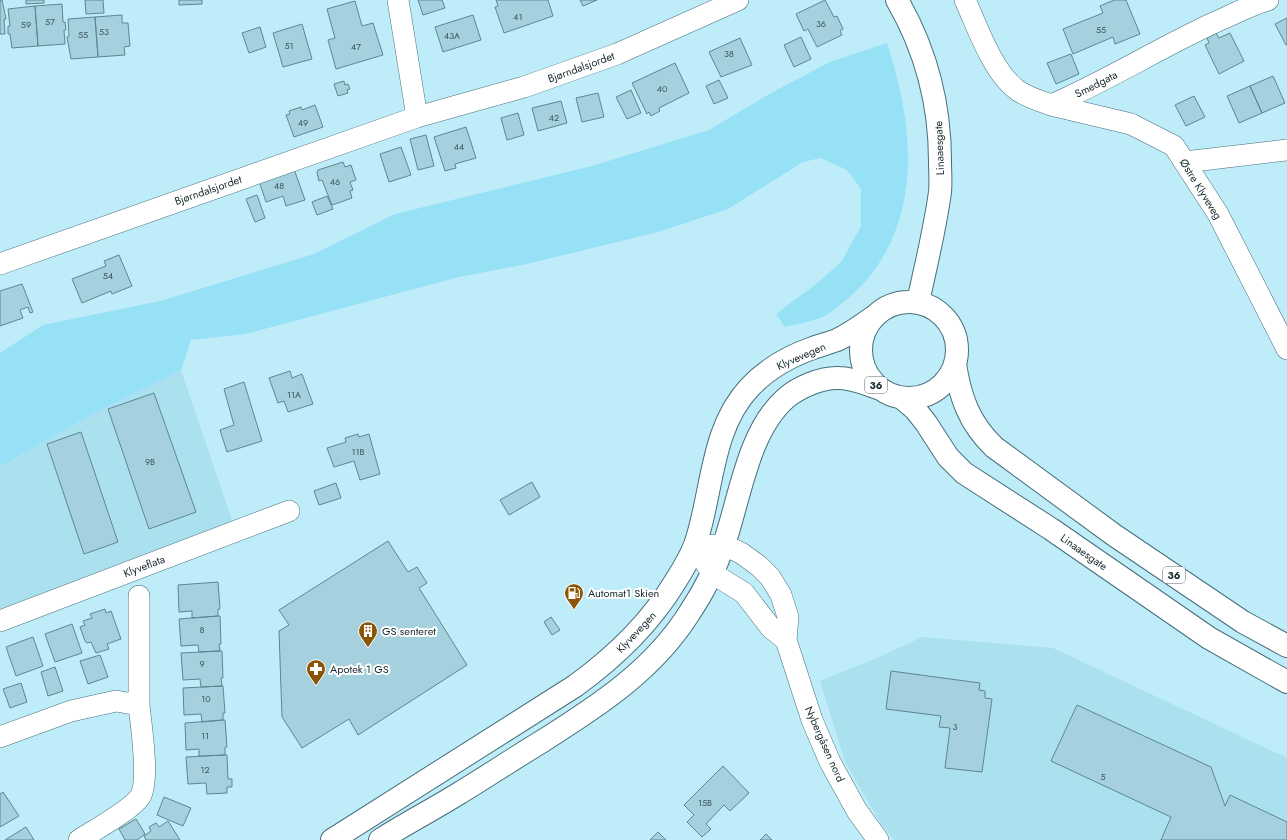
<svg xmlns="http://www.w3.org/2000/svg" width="1287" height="840" font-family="Jost,sans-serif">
<rect width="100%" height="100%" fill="#bfecf9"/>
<path fill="#abe0ef" d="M181,370L237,535L0,619V467L87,417Z
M922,637L1053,648L1287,758V840H894L881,824L845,762L820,681L879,657Z"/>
<path fill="#97e1f6" d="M887,43C913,123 924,213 865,282C856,292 833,313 820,318C809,322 797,324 785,327L776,314L820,281L842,261L861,226V189L847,170L821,158L803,162L728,209L658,232L527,264L459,277L246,334L191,340L181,370L87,417L0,467V353L43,325L160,301L314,254L395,214L592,166L709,130L771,93L830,62Z"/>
<path fill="#a5d1de" stroke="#5c8692" d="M0,0H2L6,19H4L5,34H0Z
M26,0H44V3L26,4Z
M85,0H103L104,13L86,14Z
M179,0H202V4L179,5Z
M418,0H442L445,8L423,15Z
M496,0H548L553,16L504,33L495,7L498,6Z
M580,0H597L583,6Z
M825,0L834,17L837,16L843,29L840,31L842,35L817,47L808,29L804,31L796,14Z
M1114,0H1126L1140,34L1115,44L1113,37L1073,54L1063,29L1103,13L1100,6Z
M355,1L362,26L373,23L383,55L336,69L328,40L335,38L327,9Z
M62,4L63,22H65L66,30H64L65,44L38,46L35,6Z
M35,6L38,46L12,48L10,34H8V26H10L8,9Z
M122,15V23H128L130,46L124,47L125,55L98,57L95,17Z
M473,15L481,40L443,52L435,27Z
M95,17L98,57L71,59L67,37L69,36L68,19Z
M1287,18V45H1286L1275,24Z
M302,24L312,59L283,67L273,33Z
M260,27L266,47L249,53L242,33Z
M1216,33L1219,38L1230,33L1244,61L1219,74L1205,45L1209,43L1207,38Z
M801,37L811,59L794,67L784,45Z
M740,38L752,65L721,77L709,52Z
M1071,54L1079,74L1056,84L1047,63Z
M675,63L689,93L659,108L660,111L651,116L649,112L647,114L632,83Z
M1273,76L1285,103L1262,113L1250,86Z
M719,80L728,98L714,104L706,86Z
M344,81L345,85L348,84L350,89L347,90L348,93L338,96L334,84Z
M1250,86L1262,113L1239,123L1227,96Z
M631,90L641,113L627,119L616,97Z
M598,93L604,117L582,122L576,98Z
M1194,96L1205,117L1186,126L1175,105Z
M561,101L567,123L538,131L532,108Z
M315,105L323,127L294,137L286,115L290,114L289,111L301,107L302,110Z
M518,113L524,135L507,140L501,118Z
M466,127L476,158L455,164L456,168L445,171L434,137Z
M426,135L434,166L418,170L410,139Z
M401,147L411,175L389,182L380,154Z
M343,162L345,167L351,165L356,180L350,182L353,190L350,191L352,198L332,205L322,180L319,181L317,173L318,170Z
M294,169L305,200L286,206L283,196L266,202L259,181Z
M257,195L265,218L255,222L246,199Z
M327,196L333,209L317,215L312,202Z
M119,255L132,286L112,294L111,291L82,303L72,279L106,266L104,261Z
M22,284L33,312L30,313L28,307L20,310L23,318L0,326V291Z
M290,371L292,378L302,374L313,404L288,412L284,401L278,403L269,378Z
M244,382L262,441L227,452L220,430L234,425L224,389Z
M154,393L196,512L149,529L108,409Z
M81,432L118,542L84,554L47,444Z
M358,434L359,437L369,434L380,474L360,480L354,461L334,467L327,448L346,442L345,438Z
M532,482L540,497L509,515L500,500Z
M336,483L341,498L319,505L314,491Z
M388,541L408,572L417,567L427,583L419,588L467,665L358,735L349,719L302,748L282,717L279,631L289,625L279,610Z
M218,582L220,609H218V616L192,618V611L179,612L178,585Z
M105,609L106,613L111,611L121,639L107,644L109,649L96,653L91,642L87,643L85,641L80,627L85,625L83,621L92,618L90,614Z
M218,616H220L221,644H219L220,651L199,652L198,645L181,646L179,619Z
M551,617L560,630L552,635L544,622Z
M72,624L82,653L55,662L45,634Z
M33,637L43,666L16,676L6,647Z
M220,651H222L223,678H221L222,686L201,687L200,679L183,680L181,653Z
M100,655L108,677L88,684L80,661Z
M55,667L63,691L48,696L41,672Z
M891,671L980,683L979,690L985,691V698L992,699L982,772L945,768L950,728L939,727L941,716L886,709Z
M21,683L27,702L10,708L3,689Z
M222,686H223L225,713H223V720L202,722L201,714L184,715L183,688Z
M1077,705L1211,767L1225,806L1230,795L1287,822V840H1161L1171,817L1051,761Z
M223,720H225L227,747H225V755L199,756V749L186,750L185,723Z
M225,755H227L228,779H232V787H227V793L207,794L206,783L188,784L186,757Z
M723,766L749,793L730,811L724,805L706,824L711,829L702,837L687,822L694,815L684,805Z
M3,792L19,816L0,827V794Z
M164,797L191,808L183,826L157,815Z
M136,819L145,834L137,840H125L119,829Z
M168,821L180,840H146L144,836L151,831L149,827L156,823L159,827Z
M26,827L34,840H5Z
M658,832L666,840H650Z
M766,834L772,840H760Z"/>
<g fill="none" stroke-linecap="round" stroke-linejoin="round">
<defs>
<path id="minor" d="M398,0L417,117
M965,0C978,28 992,71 1017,90C1027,97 1040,101 1051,105C1109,80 1162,46 1220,20C1236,13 1251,5 1268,0
M1051,105L1131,124L1174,146L1218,214L1287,349
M1185,162L1287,150
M0,264L417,117L524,87L617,54L738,0
M694,546L724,545L741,553L759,566L770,577L781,595L788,617L786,640L812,720L830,762L857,811L878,840
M694,546L712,573L744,593L771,628L786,640
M139,596V705
M0,621L289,511
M0,737L71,711L116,701L139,705C141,726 150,781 140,797C131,810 93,831 79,840"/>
<path id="secondary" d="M332,840L575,686C615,657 649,625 675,582C682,571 690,558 695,545C713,493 710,429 750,387C767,369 790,356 813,348C821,345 829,343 837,340C850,334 861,326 872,318
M380,840C405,824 432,810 458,794C486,777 513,759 541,742C598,706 654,670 690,612C704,591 716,567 724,544C740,498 748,431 786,398C799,387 822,377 839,378C852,378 866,384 878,388"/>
<path id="trunk" d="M897,0C926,50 940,103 940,161C940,171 941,182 940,192C935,229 926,265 918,302
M861 350a48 48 0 1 1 96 0a48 48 0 1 1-96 0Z
M955,364C960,397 969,423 994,447L1114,535L1243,622L1287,646
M902,398L915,409L926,423L948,457L964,473L1051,529L1209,638L1287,682"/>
</defs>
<use href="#minor" stroke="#466f7b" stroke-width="22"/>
<use href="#secondary" stroke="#466f7b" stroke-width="24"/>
<use href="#trunk" stroke="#466f7b" stroke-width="24"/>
<use href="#minor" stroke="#fff" stroke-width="21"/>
<use href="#secondary" stroke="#fff" stroke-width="22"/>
<use href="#trunk" stroke="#fff" stroke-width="22"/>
</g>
<defs>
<symbol id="fuel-pin" viewBox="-11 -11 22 30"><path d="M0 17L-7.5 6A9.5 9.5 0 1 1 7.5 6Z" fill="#8b5406" stroke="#fff"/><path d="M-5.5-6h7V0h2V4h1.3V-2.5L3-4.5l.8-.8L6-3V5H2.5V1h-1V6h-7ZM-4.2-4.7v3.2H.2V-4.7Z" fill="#fff"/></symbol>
<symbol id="building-pin" viewBox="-11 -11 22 30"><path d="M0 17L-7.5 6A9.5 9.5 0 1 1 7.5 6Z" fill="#8b5406" stroke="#fff"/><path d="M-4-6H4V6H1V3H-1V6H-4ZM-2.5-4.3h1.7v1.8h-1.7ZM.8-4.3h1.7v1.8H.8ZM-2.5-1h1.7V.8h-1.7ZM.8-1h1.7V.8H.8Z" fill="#fff"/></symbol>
<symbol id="pharmacy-pin" viewBox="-11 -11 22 30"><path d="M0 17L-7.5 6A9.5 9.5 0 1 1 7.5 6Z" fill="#8b5406" stroke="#fff"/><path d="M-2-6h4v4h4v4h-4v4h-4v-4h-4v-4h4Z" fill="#fff"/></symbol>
</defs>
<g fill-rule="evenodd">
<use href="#fuel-pin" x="563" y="582" width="22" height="30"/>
<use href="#building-pin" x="357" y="620" width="22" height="30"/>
<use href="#pharmacy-pin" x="305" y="658" width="22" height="30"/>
</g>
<g text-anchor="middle" stroke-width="4" stroke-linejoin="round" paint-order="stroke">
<g font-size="9" fill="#3a5359">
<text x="518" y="20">41</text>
<text x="50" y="25">57</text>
<text x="821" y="27">36</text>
<text x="26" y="28">59</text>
<text x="1101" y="33">55</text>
<text x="104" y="35">53</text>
<text x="83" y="38">55</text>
<text x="452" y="39">43A</text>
<text x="289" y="49">51</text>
<text x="356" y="50">47</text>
<text x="729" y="57">38</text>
<text x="662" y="92">40</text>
<text x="554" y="121">42</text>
<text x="303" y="126">49</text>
<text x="459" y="150">44</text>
<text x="335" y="185">46</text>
<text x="279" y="189">48</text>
<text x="108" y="279">54</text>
<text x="294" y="398">11A</text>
<text x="358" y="455">11B</text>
<text x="150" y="465">9B</text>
<text x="202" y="633">8</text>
<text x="202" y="667">9</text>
<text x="206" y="702">10</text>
<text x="955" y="730">3</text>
<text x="205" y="739">11</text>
<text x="205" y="773">12</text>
<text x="1103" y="780">5</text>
<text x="705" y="806">15B</text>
</g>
<g fill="#fff" stroke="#5d696c" stroke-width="1">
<rect x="865" y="377" width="22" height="16" rx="3"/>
<rect x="1163" y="567" width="22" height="16" rx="3"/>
</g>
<g font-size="10" font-weight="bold" fill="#17292d">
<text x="876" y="389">36</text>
<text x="1174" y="579">36</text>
</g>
<g font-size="11" fill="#17292d" stroke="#fff">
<text transform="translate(581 67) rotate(-20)" y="4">Bjørndalsjordet</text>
<text transform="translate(1096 84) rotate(-27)" y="4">Smedgata</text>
<text transform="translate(939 148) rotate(-92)" y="4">Linaaesgate</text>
<text transform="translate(1201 189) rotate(58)" y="4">Østre Klyveveg</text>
<text transform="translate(208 190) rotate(-19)" y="4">Bjørndalsjordet</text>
<text transform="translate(801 356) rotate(-24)" y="4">Klyvevegen</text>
<text transform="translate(1084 552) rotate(35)" y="4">Linaaesgate</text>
<text transform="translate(144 566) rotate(-21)" y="4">Klyveflata</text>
<text transform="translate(636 632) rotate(-47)" y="4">Klyvevegen</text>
<text transform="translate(825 744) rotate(66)" y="4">Nybergåsen nord</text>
</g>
<g font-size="11" fill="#17292d" stroke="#fff" text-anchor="start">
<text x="588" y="597">Automat1 Skien</text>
<text x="382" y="635">GS senteret</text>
<text x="330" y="673">Apotek 1 GS</text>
</g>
</g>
</svg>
